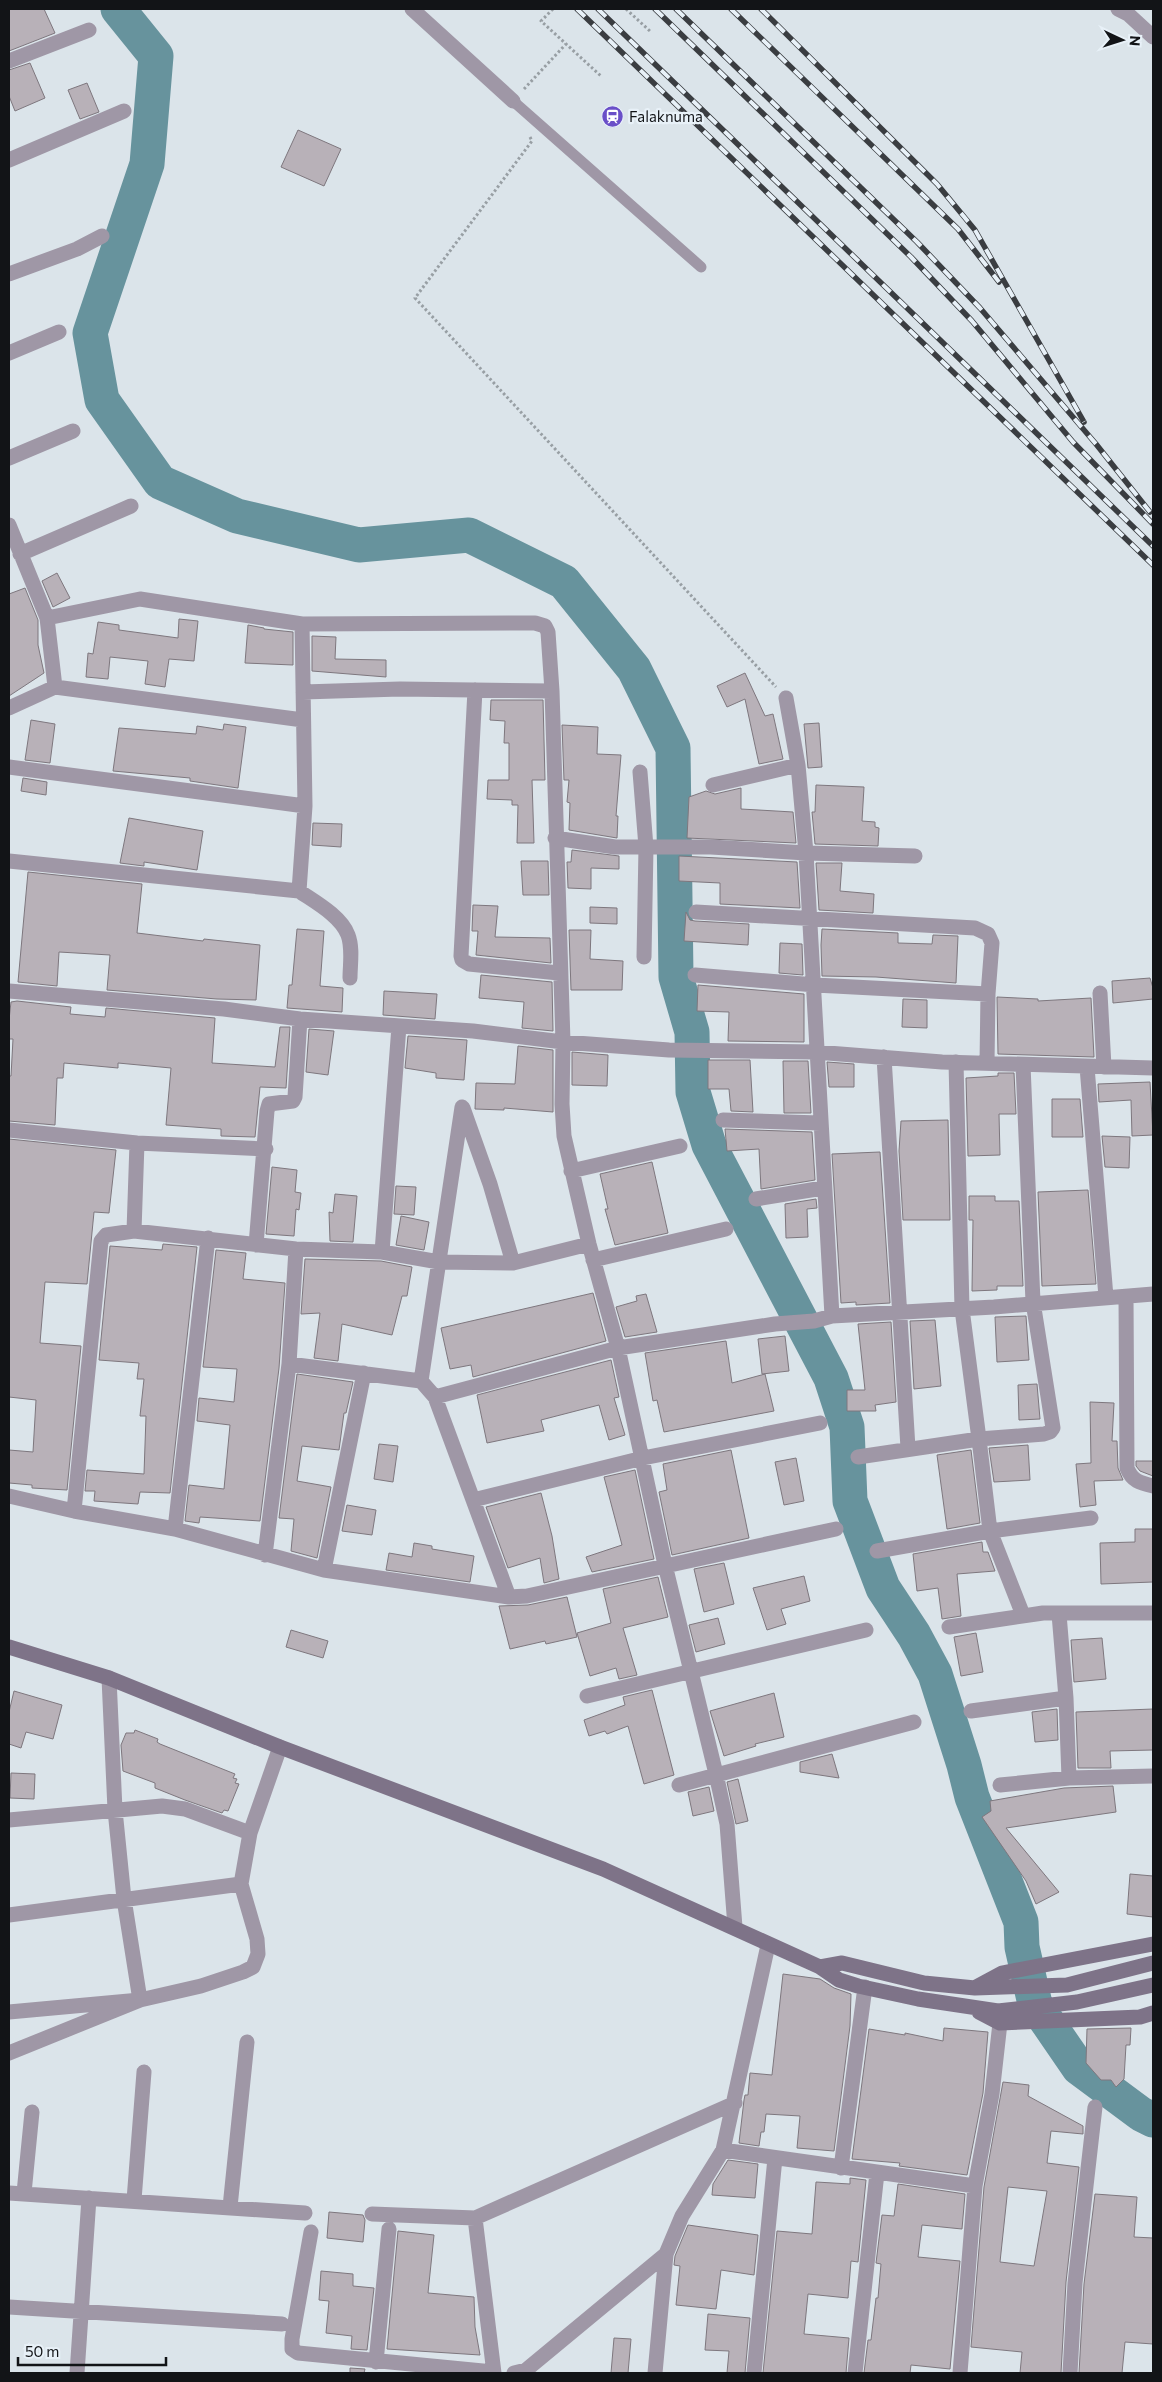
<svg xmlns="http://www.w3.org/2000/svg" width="1162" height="2382" font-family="Commissioner,sans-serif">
<rect width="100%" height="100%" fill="#dbe4ea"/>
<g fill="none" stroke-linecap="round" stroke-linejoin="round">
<path stroke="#67939d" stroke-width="35" d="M118,9L156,56L147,164L90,333L102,400L160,482L237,516L359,545L469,535L564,582L634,669L673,748L676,977L692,1032L693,1092L709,1145L831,1378L847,1427L850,1501L883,1588L914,1635L935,1674L964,1765L972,1797L1021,1922L1022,1947L1035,2004L1079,2068L1141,2114L1153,2120"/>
</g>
<path fill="#b8b1b8" stroke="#7e777e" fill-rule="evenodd" d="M9,9H44L55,33L9,51Z
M30,63L45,98L15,111L9,96V70Z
M87,83L99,112L80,119L68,90Z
M298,130L341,149L324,186L281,167Z
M57,573L70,598L53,607L42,581Z
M25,588L38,620V645L44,673L9,696V594Z
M179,619L198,621L194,661L169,659L165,687L145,684L148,661L110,657L108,679L86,677L88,653L93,654L98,622L119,625V630L178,638Z
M248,625L264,628V629L293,632V665L245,663Z
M312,636L336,637L335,659L386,660V677L312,671Z
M745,673L765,716L773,714L783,759L759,764L745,699L727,707L717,686Z
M491,700H543L545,780H532L534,843H517L518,805H512V800L487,799L488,780H509V743H504L505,721L490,720Z
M31,720L55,724L50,763L25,760Z
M819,723L822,767L808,768L804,724Z
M224,724L246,727L238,788L190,781V778L113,771L119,728L196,734L197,726L223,730Z
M562,725L598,727L597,754L621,755L616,816H618L617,838L569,830L570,803L567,802L569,780H564Z
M23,778L47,782L46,795L21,791Z
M816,785L864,787L862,821L875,822V827L879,828L878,846L815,844L812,812H815Z
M741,788V809L793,812L796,843L687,838L689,797L706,791L715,794Z
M129,818L203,831L197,870L144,862V866L120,863Z
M313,823L342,824L341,847L312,845Z
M572,850L619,856V869L591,868V889L568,888L567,862H571Z
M679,856L797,862L800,908L720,904V883L679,881Z
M521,861H548L549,895H523Z
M816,863H842L840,891L874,894L873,913L819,910Z
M28,872L142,884L137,933L203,941L204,939L260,945L256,1000L217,999L107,990L110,955L59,952L57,986L18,982Z
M473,905L498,906L495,937L550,938L551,963L476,955L478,931H472Z
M590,907L617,908V924L590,923Z
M686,912L690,920L695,921L749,924L748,945L684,941Z
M297,929L324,931L320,986L343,988L342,1012L287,1008L289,985H292Z
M822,929L898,933V943L932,944L933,935L958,936L956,983L876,977L822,976L821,945Z
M569,930H591L590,959L623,961L622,990H571Z
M780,943L802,944L803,975L779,973Z
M481,975L552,982L553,1031L522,1028L524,1002L479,998Z
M1150,978L1153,988V999L1113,1003L1112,981Z
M698,985L804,994V1042L728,1041L729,1012L697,1011Z
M384,991L437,994L435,1019L383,1015Z
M997,997L1038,999V1001L1091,998L1094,1057L998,1054Z
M903,999L927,1000V1028L902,1027Z
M17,1001L71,1007L70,1014L105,1017L106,1008L215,1018L212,1063L275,1067L280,1027H290L286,1088L260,1087L255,1137L221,1136V1129L166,1125L171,1068L118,1063V1068L64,1063L63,1078H57L55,1125L9,1121V1076H11L13,1039H9V1020L11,1002Z
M309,1029L334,1031L328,1075L306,1072Z
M408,1036L467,1040L464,1080L436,1078V1073L405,1068Z
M518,1046L553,1050V1112L504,1108V1110L475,1109L476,1083L515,1084Z
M572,1052L608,1055L607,1086L572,1085Z
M708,1060H750L753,1112L731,1111L729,1089H708Z
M783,1061H808L811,1113H784Z
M827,1062L854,1064V1087H829Z
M998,1073H1014L1016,1114H999L1000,1155L968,1156L966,1078L998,1076Z
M1150,1082L1153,1135L1132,1136L1131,1100L1099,1102L1098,1084Z
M1052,1099H1080L1083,1137H1052Z
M948,1120L950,1220H903L899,1151L901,1121Z
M725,1129L812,1132L815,1180L761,1189L759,1149L727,1151Z
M1102,1136L1130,1137L1129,1168L1105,1167Z
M9,1139L116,1150L109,1213L94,1212L87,1284L45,1282L40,1343L81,1346L67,1490L32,1488V1485L9,1483V1450L33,1452L36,1400L9,1397Z
M880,1152L890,1303L856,1305V1302L841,1303L832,1154Z
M652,1162L668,1233L615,1245L605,1209H608L600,1174Z
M272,1167L297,1170L295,1192L301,1193L299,1210L296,1209L294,1236L266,1234Z
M396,1186L416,1187L414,1215L394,1214Z
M1088,1190L1096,1284L1042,1286L1038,1192Z
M335,1194L357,1196L353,1242L330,1241L329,1212L333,1213Z
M969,1196H995V1201H1019L1023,1286H997V1290L972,1291L973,1220H969Z
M816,1199L817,1208L807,1209L808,1237L786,1238L785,1204Z
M401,1216L429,1222L424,1250L396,1245Z
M163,1244L197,1247L170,1493L140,1492L138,1504L94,1501L95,1491H85L87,1470L144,1474L146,1416H140L144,1379H137L139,1363L99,1360L110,1246L162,1250Z
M216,1250L246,1253L243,1279L285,1283L279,1368L260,1521L200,1517L199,1523L185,1521L189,1485L224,1489L230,1425L197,1421L199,1398L234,1402L237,1369L203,1367Z
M305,1259L381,1261L412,1267L407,1296H402L392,1335L342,1324L338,1361L314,1358L320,1313L301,1314Z
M593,1293L606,1341L473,1377L471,1365L450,1369L441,1328Z
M646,1294L657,1332L625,1337L616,1307L637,1301L636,1296Z
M1026,1316L1029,1360L997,1362L995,1317Z
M935,1320L941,1386L914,1389L910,1321Z
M891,1322L896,1402L875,1405L876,1411H847V1390H865L858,1324Z
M785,1336L789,1371L762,1374L758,1339Z
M726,1341L732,1383L765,1374L774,1411L664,1432L657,1400L653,1401L645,1353Z
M611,1360L619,1397L614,1398L625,1435L609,1440L599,1405L541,1420L544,1431L487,1443L477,1395Z
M297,1374L353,1382L346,1413H344L339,1450L302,1446L297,1481L331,1487L317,1558L291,1551L294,1519L279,1518Z
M1037,1384L1040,1419L1019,1420L1018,1385Z
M1090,1402L1114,1403L1112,1441H1117L1118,1468L1123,1480L1094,1481L1096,1505L1080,1507L1076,1464L1091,1463Z
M379,1444L398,1446L393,1482L374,1479Z
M1028,1445L1030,1480L994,1482L989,1448Z
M731,1450L749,1538L672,1555L659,1492L667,1490L663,1464Z
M971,1450L980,1523L947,1529L937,1455Z
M796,1458L804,1501L784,1505L775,1462Z
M1136,1461H1153V1476L1140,1471L1136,1466Z
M635,1470L654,1559L592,1572L586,1557L622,1545L604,1477Z
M541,1493L552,1536L559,1579L544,1583L540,1558L508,1568L486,1507Z
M347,1505L376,1510L372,1535L342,1531Z
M1135,1529H1153V1582L1101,1584L1100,1543L1135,1542Z
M982,1542L983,1552H988L995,1571L957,1574L961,1616L942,1619L938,1588L917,1591L913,1554Z
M414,1543L432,1546V1549L474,1556L470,1582L386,1570L389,1553L412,1557Z
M724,1563L734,1604L704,1612L694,1569Z
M804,1576L810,1601L781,1609L786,1624L767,1630L753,1588Z
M658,1577L668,1617L623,1628L637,1675L619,1679L616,1668L590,1676L577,1633L611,1623L603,1589Z
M567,1597L577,1637L546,1644L545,1641L510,1649L499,1606L528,1605Z
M718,1618L725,1644L696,1652L689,1625Z
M291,1630L328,1641L323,1658L286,1647Z
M976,1633L983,1672L961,1676L954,1637Z
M1102,1638L1106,1679L1074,1682L1071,1640Z
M652,1690L674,1775L644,1784L628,1726L607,1734L605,1731L589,1736L584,1720L625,1705L623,1697Z
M14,1691L62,1705L53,1739L26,1732L21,1748L9,1744V1712Z
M774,1693L784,1737L755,1744L756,1746L724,1756L710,1711Z
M1057,1709L1058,1740L1035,1742L1032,1712Z
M1153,1709V1750L1110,1751L1111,1768H1078L1076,1712Z
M135,1730L158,1739L157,1742L160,1744L235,1774L233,1778L237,1779L235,1783L239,1784L228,1811L224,1810L222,1813L185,1800L155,1788V1783L123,1771L121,1745L126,1733H134Z
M832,1754L839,1778L800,1772V1762Z
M11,1773L35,1774L34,1799L10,1798Z
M738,1779L748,1821L736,1824L727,1782Z
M1113,1786L1116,1812L1006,1828L1059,1892L1036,1904L1026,1881L982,1817L991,1811L990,1801L1064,1788Z
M709,1787L714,1811L693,1816L688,1792Z
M1130,1874L1153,1876V1917L1127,1914Z
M783,1974L820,1979L834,1988L851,1994L850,2026L834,2151L797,2148L800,2116L766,2114L764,2132H761L759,2146L739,2143L744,2100L745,2095H748L750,2073L772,2075Z
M944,2028L988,2032L983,2093L967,2175L899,2166L900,2163L852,2159L869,2029L905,2035V2033L943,2041Z
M1131,2028L1130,2045H1126L1124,2079L1116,2087L1111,2080H1101L1086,2063L1087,2029Z
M1003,2082L1029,2085L1028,2096L1083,2126V2134L1051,2131L1047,2163L1079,2167L1066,2282L1061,2373H1020L1022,2352L971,2347L984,2187ZM1008,2187L1047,2191L1034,2266L1000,2262Z
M728,2160L758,2164L755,2198L712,2195L713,2184Z
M850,2178L866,2180L858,2262L851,2261L848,2298L808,2294L804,2334L849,2338L846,2373H763L777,2231L812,2234L816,2182L850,2184Z
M898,2184L965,2194L962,2229L922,2225L918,2257L960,2261L950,2369L911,2365L910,2373H864L868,2340H871L876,2298H878L881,2264L876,2263L882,2215L894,2216Z
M1095,2194L1137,2197L1134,2237L1153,2238V2344L1125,2342L1122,2373H1079L1084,2284Z
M329,2212L363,2215L365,2220L363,2242L327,2238Z
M688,2225L758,2235L754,2275L721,2270L716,2309L676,2305L680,2266L674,2265L675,2256Z
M398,2231L434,2235L428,2293L474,2297L475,2327L480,2355L387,2349Z
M321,2271L353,2274V2286L374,2288L367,2350L351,2349L352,2336L326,2333L329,2301L319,2300Z
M708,2314L750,2318L745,2373H727L729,2351L705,2350Z
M614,2338L631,2339L628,2373H611Z
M350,2368L365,2369L364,2373H350Z"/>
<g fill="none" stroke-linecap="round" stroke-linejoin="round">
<path stroke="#989fa4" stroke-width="3" stroke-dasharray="2.5 2.5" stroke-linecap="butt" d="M553,9L541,21L602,77
M626,9L651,32
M524,89L566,44
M530,137L532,141L415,298L776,687"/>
<path stroke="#9f97a6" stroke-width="11" d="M513,101L701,267"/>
<path stroke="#9f97a6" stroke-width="15" d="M412,9L513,101
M1118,9L1128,14L1153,37
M9,61L89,30
M9,160L124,111
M9,274L77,249L102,236
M9,353L59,332
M9,458L73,431
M9,525L47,618L55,687
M20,554L131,506
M47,618L140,599L302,624L535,623L545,626L548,632L552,691L563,1042L562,1104L564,1136L589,1244L618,1348L665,1565L716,1774L727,1824L735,1927
M302,624L305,806L299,891C315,902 341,916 348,935C353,948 350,965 350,978
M475,690L461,956L462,960L469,964L559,973
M303,692L400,689L552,691
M9,708L55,687L303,720
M9,767L305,806
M640,772L646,847L644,957
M713,785L798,765
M555,838L615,847H711L806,853L915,856
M9,861L299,891
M696,912L975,928L988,934L992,943L988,994L987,1063
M695,975L815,985L988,994
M9,991L224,1009L300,1019L473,1031L563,1042L669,1050L815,1052L942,1062L1153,1068
M1100,993L1104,1067
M399,1026L382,1252L439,1262L513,1263L589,1244
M884,1057L908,1448
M956,1062L962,1309L979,1439L1044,1434L1050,1432L1053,1428L1033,1302L1023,1065
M1087,1067L1106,1297
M462,1107L421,1381L435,1397L509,1597L527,1596L836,1529
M463,1108L490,1184L513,1263
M723,1120L820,1123
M9,1130L137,1143L266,1149
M571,1171L680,1146
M756,1199L823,1188
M134,1231L137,1143
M256,1245L267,1111L269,1104L293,1101L295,1097L300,1019
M593,1260L726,1229
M1126,1297L1127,1468C1132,1481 1140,1483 1153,1486
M832,1316L994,1307L1153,1294
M289,1364L421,1381
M435,1397L618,1348L775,1324L814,1321L832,1316L806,853L798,765L786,698
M858,1457L979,1439L990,1531L1023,1615
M9,1496L74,1511L175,1529L324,1570L509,1597
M473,1500L643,1458L820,1423
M74,1511L101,1241L106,1235L134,1231L296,1249L382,1252
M175,1529L208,1238
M877,1551L990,1531L1091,1518
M265,1555L289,1364L296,1249
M324,1570L364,1373
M949,1627L1043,1613H1153
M587,1696L866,1630
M1066,1698L1069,1778
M971,1711L1066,1698L1059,1614
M679,1785L914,1722
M1000,1785L1069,1778L1153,1776
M9,1820L162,1806L185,1809L250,1833
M241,1884L250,1833L280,1747
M9,1915L241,1884L257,1939L258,1954L253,1967L243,1972L201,1986L140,2000L9,2053
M9,2012L140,2000L124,1899L115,1810L109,1678
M723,2150L975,2186
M841,2168L865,1987
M9,2193L305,2213
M24,2193L32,2112
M134,2200L144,2072
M230,2207L247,2042
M372,2214L475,2218L735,2103
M475,2218L494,2373
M311,2232L292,2339V2349L298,2353L493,2372
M9,2307L282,2324
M376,2362L389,2229
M77,2373L89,2198
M514,2373L526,2370L666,2254L682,2216L723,2150L768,1945
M655,2373L666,2254
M754,2373L775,2158
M855,2373L877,2173
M960,2373L975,2186L992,2094L1000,2023
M1070,2373L1075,2283L1095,2107"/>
<path stroke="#7e7388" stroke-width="15" d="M9,1647L109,1678L280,1747L603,1869L820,1967L839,1980L858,1986L918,1999L998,2011L1077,2002L1153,1985
M820,1967L842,1963L924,1983L975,1988L1067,1985L1153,1963
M976,1987L1002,1973L1153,1944
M979,2012L1000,2023L1140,2017L1153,2013"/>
<defs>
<path id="rail" d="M577,9L1153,565
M598,9L1153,546
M655,9L911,257L972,321L1073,442L1153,524
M676,9L917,242L980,308L1096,444L1150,512
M731,9L958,229L999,282
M761,9L937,184L975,230L1084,422"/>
</defs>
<use href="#rail" stroke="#3a3d41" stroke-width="5.5"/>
<use href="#rail" stroke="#e8f1f8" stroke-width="4" stroke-dasharray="11" stroke-linecap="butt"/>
</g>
<defs>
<symbol id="station-disc" viewBox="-11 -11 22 22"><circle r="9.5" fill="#6a4fc8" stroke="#e8f1f8"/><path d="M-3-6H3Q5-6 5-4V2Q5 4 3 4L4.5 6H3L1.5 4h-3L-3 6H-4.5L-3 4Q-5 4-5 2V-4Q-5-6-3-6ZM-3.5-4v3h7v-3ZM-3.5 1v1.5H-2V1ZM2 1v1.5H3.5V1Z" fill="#fff"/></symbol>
</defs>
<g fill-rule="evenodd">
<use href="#station-disc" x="600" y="104" width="25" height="25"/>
</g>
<g text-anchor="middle" stroke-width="4.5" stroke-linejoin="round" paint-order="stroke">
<g font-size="15" fill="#121417" stroke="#e8f1f8" text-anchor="start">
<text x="629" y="122">Falaknuma</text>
</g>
</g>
<rect width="1162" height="2382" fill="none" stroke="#121417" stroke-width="20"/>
<g transform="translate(1122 40) rotate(94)" stroke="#e8f1f8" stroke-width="4" paint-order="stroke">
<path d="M0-4L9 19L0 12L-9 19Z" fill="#121417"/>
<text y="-8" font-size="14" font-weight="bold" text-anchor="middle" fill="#121417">N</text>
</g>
<path d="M18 2357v8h148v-8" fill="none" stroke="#121417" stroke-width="2.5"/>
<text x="25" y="2357" font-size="15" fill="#121417" stroke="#e8f1f8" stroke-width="4" paint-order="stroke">50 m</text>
</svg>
